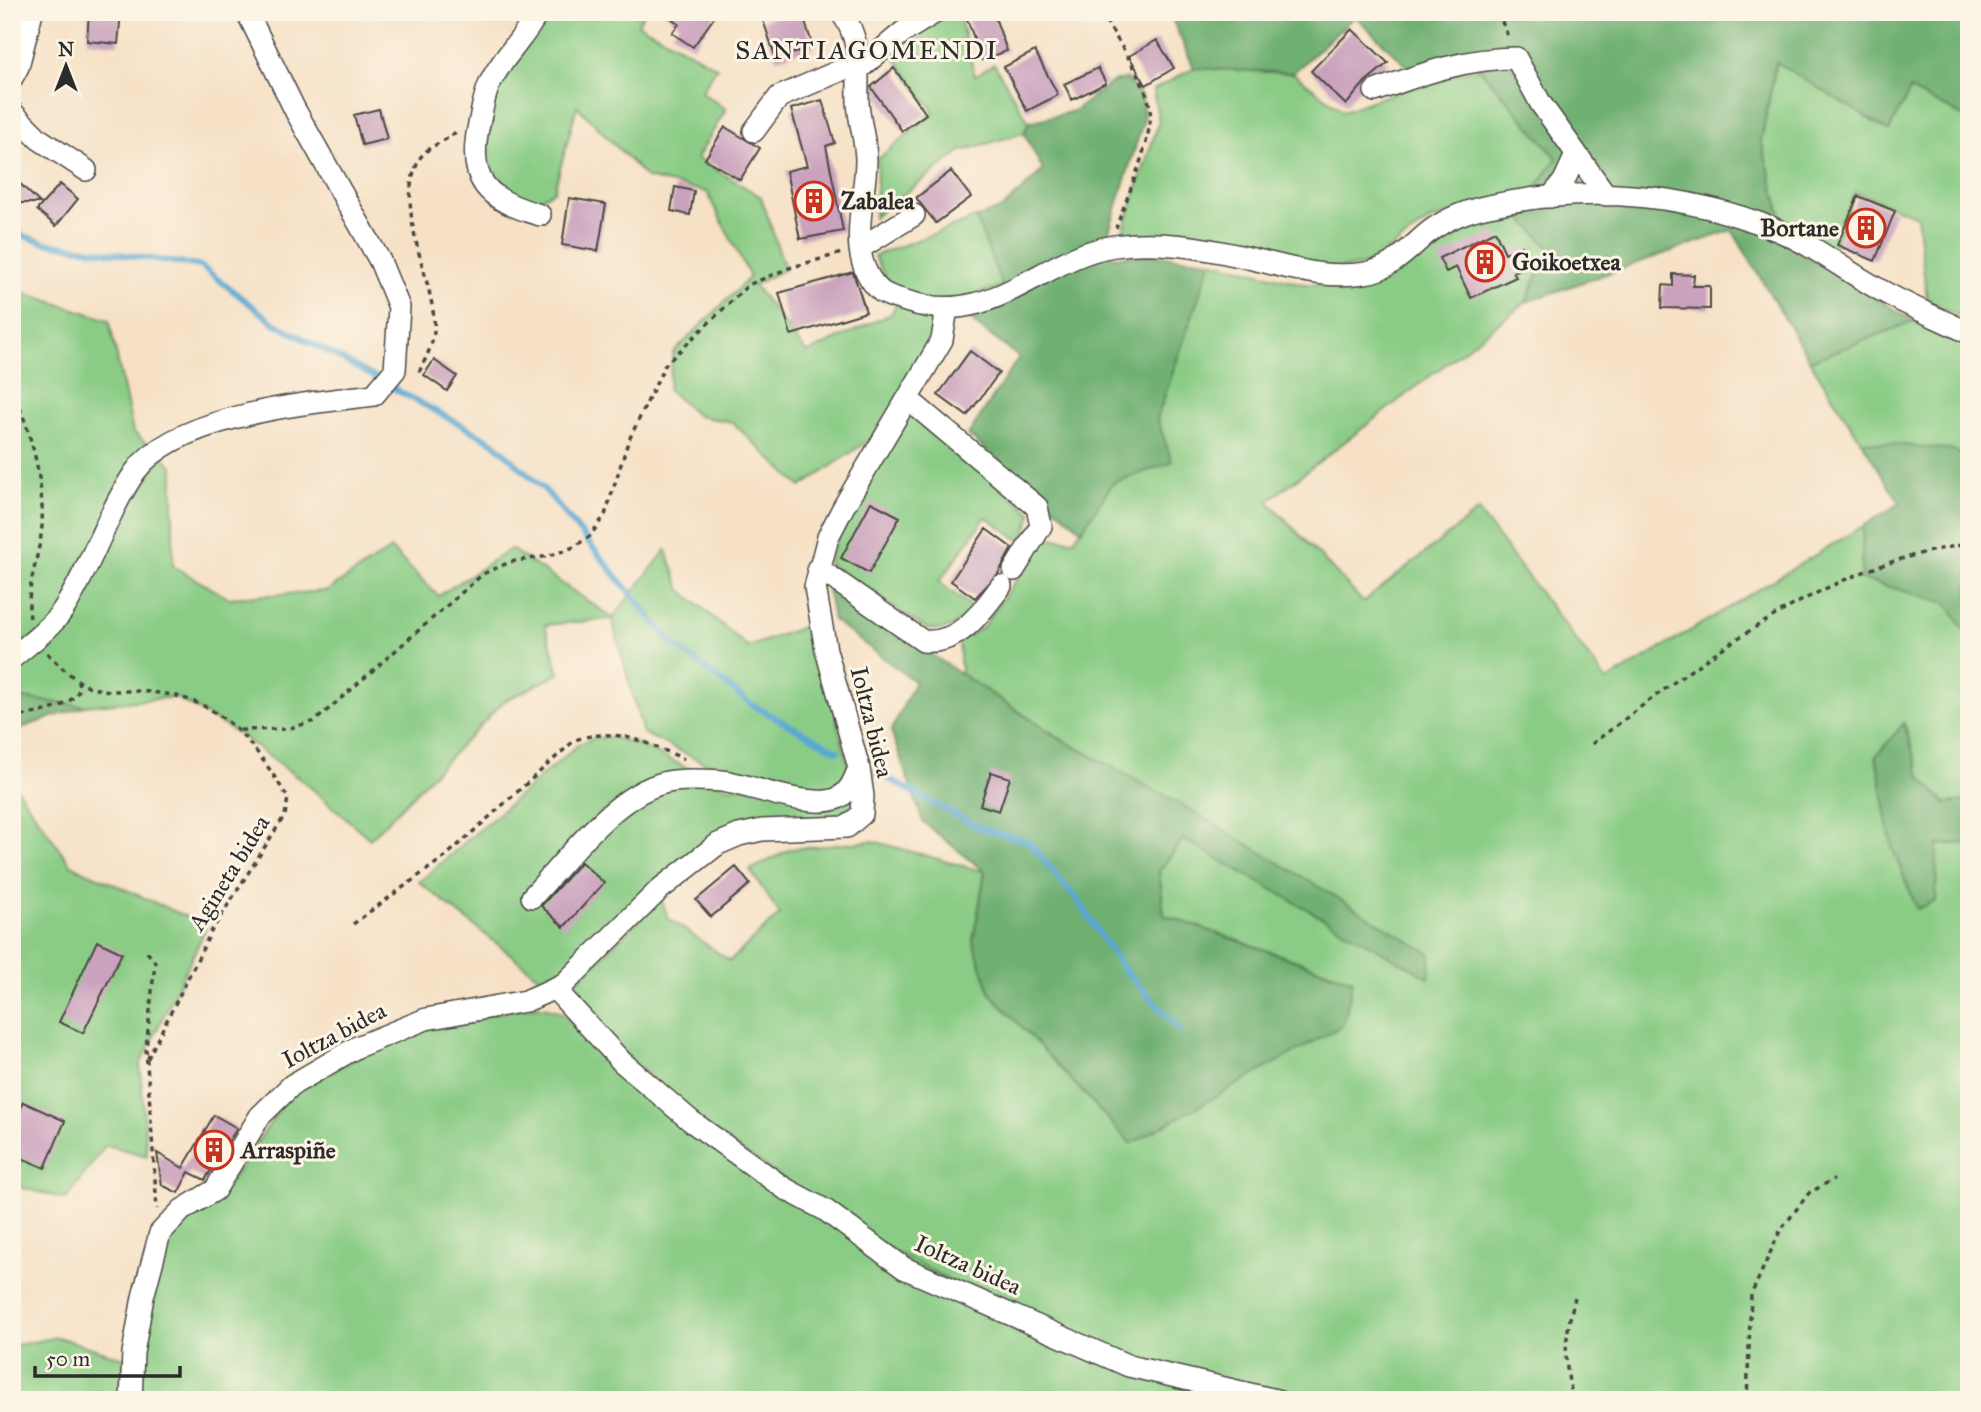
<svg xmlns="http://www.w3.org/2000/svg" width="1981" height="1412" font-family="'IM FELL Great Primer',serif">
<rect width="100%" height="100%" fill="#fcf5e5"/>
<filter id="ink" filterUnits="userSpaceOnUse"><feTurbulence type="fractalNoise" baseFrequency=".0143" numOctaves="2"/><feDisplacementMap in="SourceGraphic" scale="14" xChannelSelector="R" yChannelSelector="G"/><feConvolveMatrix kernelMatrix="1 2 1 2 8 2 1 2 1" color-interpolation-filters="sRGB"/></filter>
<filter id="wash" filterUnits="userSpaceOnUse"><feTurbulence type="fractalNoise" baseFrequency=".00686" numOctaves="4" result="noise"/><feDisplacementMap in="SourceGraphic" scale="28" xChannelSelector="R" yChannelSelector="G"/><feGaussianBlur stdDeviation="1.57" result="paint"/><feColorMatrix in="noise" values="0 0 0 0 0 0 0 0 0 0 0 0 0 0 0 0 0 1.4 0 .05"/><feComposite in="paint" operator="in"/></filter>
<g filter="url(#wash)">
<rect width="100%" height="100%" fill="#f6e1c6"/>
<path fill="#8acc85" stroke="#5a7c58" stroke-width="2" d="M549,12H644L638,24L717,67L701,92L726,109L697,158L761,197L785,269L754,285L807,353L891,314L903,292L886,279L874,256L976,218L1003,286L958,299L882,431L801,487L732,422L698,416L668,390L673,353L750,277L707,192L647,178L577,106L554,191L532,203L500,189L488,179L482,143L495,90Z
M952,12H958L975,76L994,64L1029,122L1024,133L961,151L874,217L878,159L934,112L892,54L910,37Z
M1777,61L1888,131L1910,90L1969,119V321L1927,300L1917,216L1855,192L1833,249L1783,223L1761,141Z
M1194,68L1293,73L1343,111L1425,82L1479,68L1557,158L1534,190L1429,221L1369,264L1338,269L1121,238L1159,121L1153,90Z
M1517,213L1550,248L1526,302L1268,501L1363,602L1478,511L1607,681L1863,526L1861,579L1948,603L1969,638V801L1945,803L1920,776L1904,723L1936,901L1937,845L1969,843V924L1957,996L1969,998V1400H1288L1256,1387L1133,1361L904,1262L691,1116L575,1007L570,988L661,898L668,918L730,961L780,914L750,870L791,849L873,841L985,872L973,941L1353,980L1164,915L1159,871L1184,839L1429,977L961,674L959,641L982,628L1046,538L1074,540L1113,483L1172,462L1157,418L1211,261L1304,284L1344,285L1465,220Z
M12,289L109,320L133,432L173,466V566L228,598L327,591L391,549L438,596L511,549L613,618L666,550L681,590L748,647L813,623L848,764L847,778L838,789C768,799 705,763 643,733L612,619L545,625L559,674L504,701L370,839L304,782L237,733L175,697L85,706L12,697Z
M1914,321L1969,343V459L1953,450L1861,441L1810,361Z
M911,409L1032,514L1022,542L986,517L939,582L973,608C958,624 947,634 925,628L828,563L844,520Z
M611,737L637,744L727,787L856,793V809L848,818L714,838L682,859L573,967L548,984L419,882L579,744L594,738Z
M12,782L71,865L207,926L140,1065L147,1156L106,1145L66,1199L12,1185Z
M538,1006L559,1011L698,1138L787,1196L1135,1375L1261,1400H139L140,1373L159,1262L170,1238L185,1222L215,1203L289,1096L376,1047L445,1021Z
M57,1337L124,1358L123,1400H12V1346Z"/>
<path fill="#6fb072" stroke="#4d6e4e" stroke-width="2" d="M1169,12H1969V119L1910,90L1889,131L1776,62L1761,141L1789,246L1914,321L1810,361L1732,230L1526,302L1550,248L1517,213L1557,158L1469,56L1409,68L1355,16L1293,73L1194,68Z
M1127,79L1142,97L1144,119L1105,244L1112,257L1145,254L1211,261L1157,418L1172,462L1113,483L1082,530L968,435L1019,357L975,324L958,299L1002,286L976,218L1003,208L1043,170L1024,133L1029,122L1074,111L1112,82Z
M1861,441L1953,450L1969,459V638L1947,603L1861,579L1863,526L1900,503Z
M827,586L1057,737L1184,806L1431,954L1429,978L1183,839L1159,871L1164,915L1353,981L1343,1025L1131,1144L990,993L973,941L985,872L923,822L891,731L915,682L833,620Z
M12,697L85,706L12,731Z
M1904,723L1920,776L1945,803L1969,801V843L1937,845L1936,901L1917,909L1892,848L1876,756Z"/>
<g fill="none" stroke-linecap="round" stroke-linejoin="round">
<path stroke="#59a7d3" stroke-width="6" d="M12,232L46,243L201,266L274,323L380,380
M389,386L493,442L546,491L671,642L752,705L838,751
M876,772L980,828L1029,842L1081,905L1120,965L1180,1030"/>
</g>
<g id="blocks">
<path fill="#caa2bd" d="M89,12H121L118,44L87,41Z
M663,12H718L693,47L672,33L679,24Z
M787,12H802L813,47L776,59L763,20Z
M985,12H993L1007,51L982,60L967,19Z
M1352,29L1388,63L1365,82L1346,105L1311,71Z
M1157,40L1174,68L1146,85L1129,56Z
M1035,51L1058,95L1027,111L1004,67Z
M894,68L926,114L902,131L871,87Z
M1098,68L1106,83L1072,100L1064,84Z
M822,100L835,143L826,146L843,231L800,239L786,171L807,166L791,109Z
M379,109L387,139L362,145L354,115Z
M725,127L760,148L740,180L705,159Z
M951,171L971,197L936,223L916,198Z
M12,176L40,203H19L12,197Z
M60,184L78,199L56,226L37,210Z
M675,187L694,191L690,215L671,211Z
M1858,196L1895,211L1875,261L1837,245Z
M569,198L606,204L598,251L562,245Z
M1495,231L1505,253L1522,246L1529,266L1513,272L1516,277L1471,298L1456,267L1446,272L1439,258Z
M853,272L866,312L791,335L779,293Z
M1673,274L1694,275L1693,286H1710V309L1662,308L1663,285L1673,286Z
M970,351L999,373L967,416L938,395Z
M434,360L457,376L447,391L424,375Z
M871,502L900,517L869,573L841,558Z
M986,529L1012,548L998,574L975,598L951,581Z
M991,772L1010,778L999,811L980,805Z
M581,862L604,883L564,927L541,906Z
M736,867L750,884L711,917L696,900Z
M97,941L122,953L83,1033L59,1022Z
M23,1102L65,1121L45,1168L12,1154V1127Z
M214,1115L237,1128L205,1180L189,1172L178,1193L162,1185L157,1153L183,1168Z"/>
</g>
</g>
<g filter="url(#ink)">
<use href="#blocks" fill-opacity="0" stroke="#494642" stroke-width="2"/>
<g fill="none" stroke-linecap="round" stroke-linejoin="round">
<defs>
<path id="minor" d="M538,12C525,38 502,57 490,83C484,95 482,111 479,124C466,181 487,200 540,215
M841,12C863,42 857,68 858,102C859,122 866,141 866,160C866,201 843,260 882,292C889,297 900,299 909,302C993,328 1041,257 1114,246C1158,240 1201,247 1244,257C1285,266 1323,280 1365,273C1391,269 1407,251 1425,235C1442,221 1463,212 1484,207C1583,185 1683,192 1777,230C1814,245 1848,273 1884,292C1911,307 1940,319 1969,333
M860,68L903,32L936,12
M12,78L18,67L32,12
M1375,91C1421,74 1466,58 1516,58L1541,104L1606,195
M12,112L39,139L86,170
M754,131L779,97L860,62
M1551,197L1564,181L1576,155
M860,248L914,215
M909,400L1037,507L1041,526L1014,570
M818,568L923,641C959,645 981,613 1001,586
M12,658C28,645 52,627 63,610C91,567 106,515 135,472C175,415 309,403 374,395L395,370L399,307L380,261L295,110L247,12
M532,897C568,859 619,787 674,781C689,779 707,780 722,781C752,785 811,810 838,798C850,792 854,780 859,768
M555,989L622,1062L691,1121L784,1188L825,1210L904,1268L1129,1366L1276,1400
M131,1400L133,1353L143,1297L160,1233L182,1210L215,1190L260,1116L292,1085L357,1047L426,1019L526,1001L564,984L660,889L718,844L739,835L762,830L847,827L862,814L863,796L859,768L826,650L815,587L828,537L844,506L942,340L947,308"/>
</defs>
<use href="#minor" stroke="#494642" stroke-width="24"/>
<path stroke="#494642" stroke-width="3.5" stroke-dasharray="5 5" stroke-linecap="butt" d="M1101,12C1115,38 1146,80 1150,108C1154,137 1126,199 1116,228
M1498,12L1509,39
M419,372C427,356 436,339 434,320C430,270 394,209 419,160C426,146 446,142 457,131
M12,389C31,431 44,480 42,526C40,556 25,588 30,618
M47,653C99,707 102,684 166,694C228,704 258,750 288,798L285,815L212,930L147,1060
M12,718C33,713 68,711 79,690L78,681
M240,730L287,729L315,721L483,574L510,562L549,556L574,547L590,536L605,515L628,442L665,365L748,285L789,268L842,253
M1592,744C1705,658 1824,564 1969,544
M353,924L447,855L575,740C615,726 648,743 684,759
M147,952L155,962L146,1049L157,1209
M1574,1400C1562,1363 1565,1334 1575,1298
M1747,1400L1751,1295L1780,1231L1809,1193L1834,1179"/>
<use href="#minor" stroke="#fff" stroke-width="21"/>
</g>
</g>
<defs>
<symbol id="building-ring" viewBox="-11 -11 22 22"><circle r="9.5" fill="#fcf5e5" stroke="#c8321e" stroke-width="1.5"/><path d="M-4-6H4V6H1V3H-1V6H-4ZM-2.5-4.3h1.7v1.8h-1.7ZM.8-4.3h1.7v1.8H.8ZM-2.5-1h1.7V.8h-1.7ZM.8-1h1.7V.8H.8Z" fill="#c8321e"/></symbol>
</defs>
<g fill-rule="evenodd">
<use href="#building-ring" x="792" y="179" width="44" height="44"/>
<use href="#building-ring" x="1844" y="206" width="44" height="44"/>
<use href="#building-ring" x="1463" y="240" width="44" height="44"/>
<use href="#building-ring" x="192" y="1128" width="44" height="44"/>
</g>
<g text-anchor="middle" stroke-width="6" stroke-linejoin="round" paint-order="stroke">
<g font-size="24" font-weight="bold" fill="#2b2b2b" stroke="#fcf5e5" text-anchor="start">
<text x="841" y="209">Zabalea</text>
<text x="1839" y="236" text-anchor="end">Bortane</text>
<text x="1512" y="270">Goikoetxea</text>
<text x="241" y="1158">Arraspiñe</text>
</g>
<g font-size="24" fill="#2b2b2b" stroke="#fcf5e5">
<text transform="translate(872 722) rotate(76)" y="8">Ioltza bidea</text>
<text transform="translate(229 873) rotate(-58)" y="8">Agineta bidea</text>
<text transform="translate(334 1035) rotate(-28)" y="8">Ioltza bidea</text>
<text transform="translate(968 1265) rotate(24)" y="8">Ioltza bidea</text>
</g>
<g font-size="26" letter-spacing="2" fill="#2b2b2b" stroke="#fcf5e5">
<text x="867" y="59">SANTIAGOMENDI</text>
</g>
</g>
<rect width="1981" height="1412" fill="none" stroke="#fcf5e5" stroke-width="42"/>
<g transform="translate(66 66)" stroke="#fcf5e5" stroke-width="5" paint-order="stroke">
<path d="M0-5L12 26L0 18L-12 26Z" fill="#2b2b2b"/>
<text y="-10" font-size="19" font-weight="bold" text-anchor="middle" fill="#2b2b2b">N</text>
</g>
<path d="M35 1366v10h145v-10" fill="none" stroke="#2b2b2b" stroke-width="3.5"/>
<text x="46" y="1366" font-size="21" fill="#2b2b2b" stroke="#fcf5e5" stroke-width="5" paint-order="stroke">50 m</text>
</svg>
